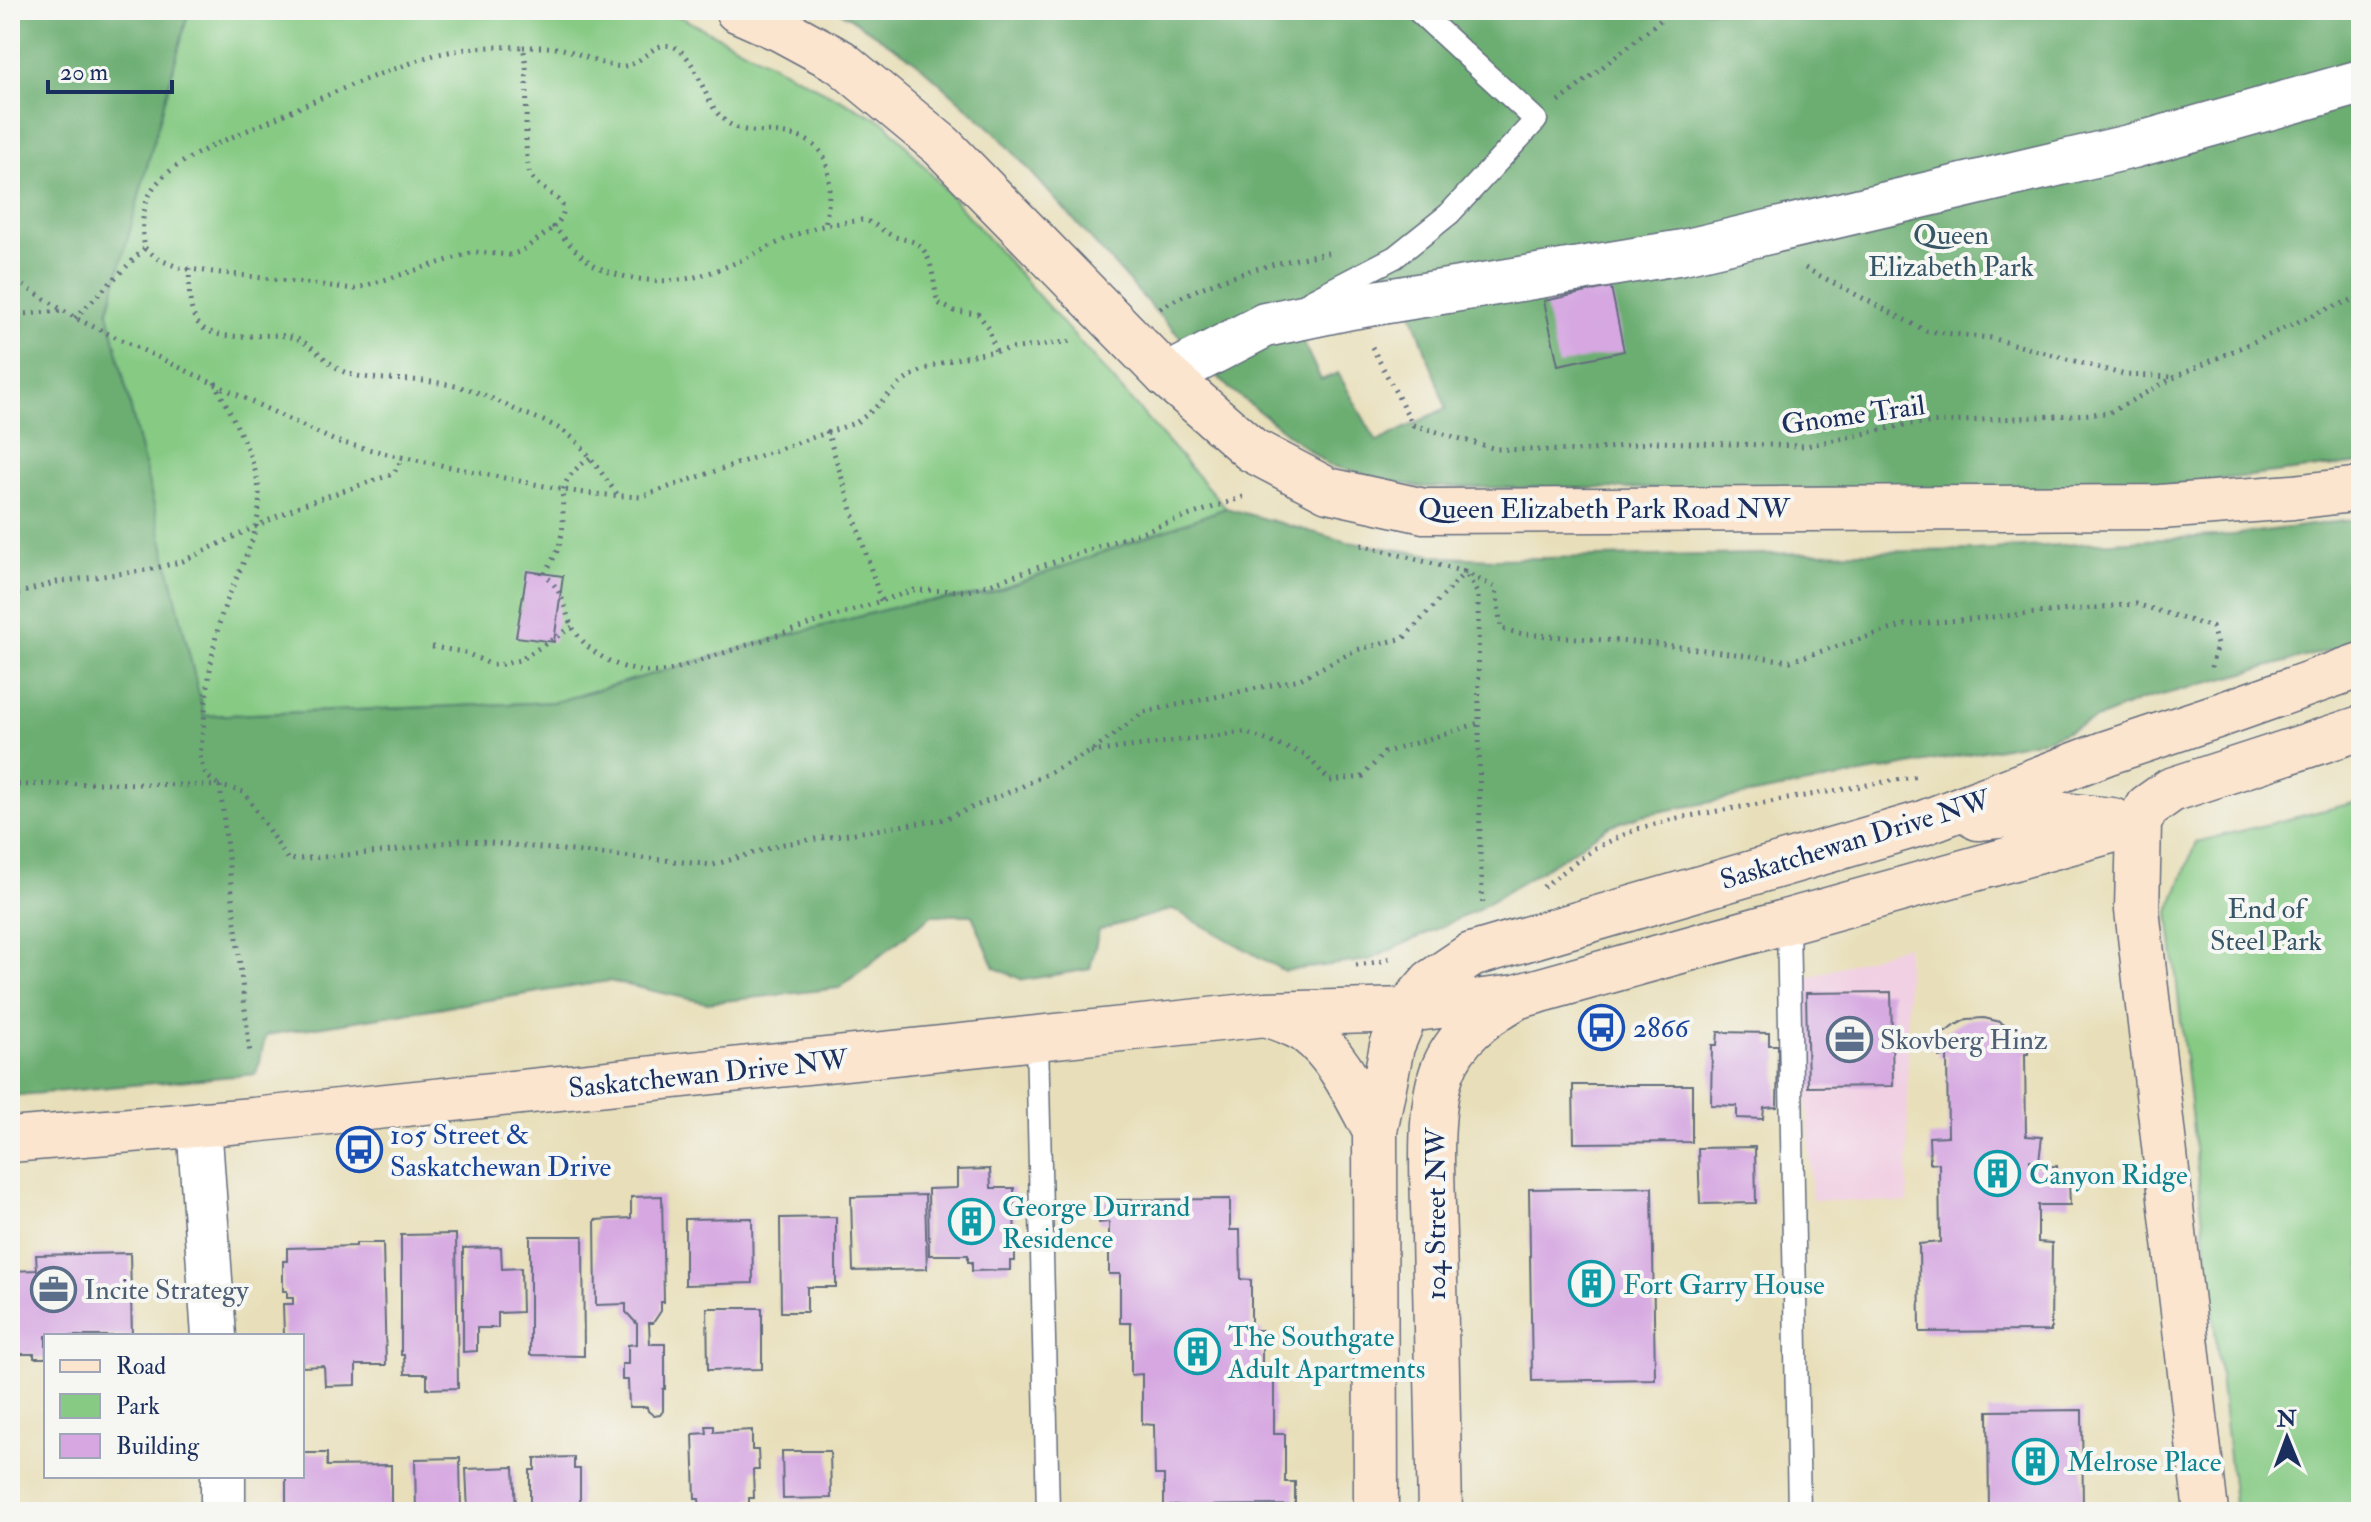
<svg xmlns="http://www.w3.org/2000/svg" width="2371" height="1522" font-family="'IM FELL Double Pica',serif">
<rect width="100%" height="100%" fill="#f6f6f2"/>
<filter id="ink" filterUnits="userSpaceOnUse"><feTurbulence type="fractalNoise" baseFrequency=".0125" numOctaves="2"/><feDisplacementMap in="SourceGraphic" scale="16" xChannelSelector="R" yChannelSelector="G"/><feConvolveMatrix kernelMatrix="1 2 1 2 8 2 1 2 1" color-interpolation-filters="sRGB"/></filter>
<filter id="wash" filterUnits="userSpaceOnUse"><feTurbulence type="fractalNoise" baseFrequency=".006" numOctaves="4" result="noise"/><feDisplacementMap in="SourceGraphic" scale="32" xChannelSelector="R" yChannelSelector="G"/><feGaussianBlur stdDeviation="1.8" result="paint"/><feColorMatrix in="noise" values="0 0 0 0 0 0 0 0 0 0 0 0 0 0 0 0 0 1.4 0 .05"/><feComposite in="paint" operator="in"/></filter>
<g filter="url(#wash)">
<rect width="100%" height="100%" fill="#e8dfba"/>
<path fill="#f1d0e3" d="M1907,945L1908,1203L1812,1200L1801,980Z"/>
<path fill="#86ca84" stroke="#507c71" stroke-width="2" d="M189,10H667L886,123L1226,508L987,594L903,605L781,637L555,702L203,716L107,312Z
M2361,801V1512H2235L2169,912L2196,842Z"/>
<path fill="#6cae72" stroke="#446e68" stroke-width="2" fill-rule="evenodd" d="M10,10H189L108,312L204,716L555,702L781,637L903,605L987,594L1226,508L1348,542L1446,557L1495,559L1974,550L2232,535L2361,519V640L2335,649L2139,701L2048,739L1642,815L1609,826L1562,858L1475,911L1369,960L1284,971L1173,909L1099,930L1090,969L1023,980L995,968L972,915H932L839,988L707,1003L609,981L266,1035L256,1074L10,1096Z
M838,10H2361V463L2112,492L1418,487L1328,465L1229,388L1159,315L996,133L915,61ZM1407,298L1446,408L1377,442L1338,373L1321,380L1292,319Z"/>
<g id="blocks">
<path fill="#d6a7e1" d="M1611,287L1624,351L1558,365L1544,301Z
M527,571L563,576L554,642L516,637Z
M1891,992L1893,1086L1808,1087L1806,993Z
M1984,1018L2000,1022L2014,1031L2030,1032L2028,1054H2025L2026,1136L2042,1137L2039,1161L2030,1160V1167L2057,1166L2058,1182L2069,1181L2070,1205H2038V1242L2052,1243L2051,1331L1920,1332L1919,1244L1940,1242L1939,1163L1930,1164L1929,1137L1948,1136L1947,1056L1939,1057L1937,1032H1946L1952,1027L1967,1019Z
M1718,1032L1769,1033V1045H1778L1777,1107L1764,1108L1763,1119L1737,1118V1106L1711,1105L1712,1045H1717Z
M1573,1085H1692V1142L1574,1143Z
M1755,1147L1756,1203L1700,1204L1698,1148Z
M990,1169L991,1188H1014L1015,1261H1010V1270L972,1271V1262H968V1255H929L928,1189L957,1188V1170Z
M1652,1187L1655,1379L1532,1381L1529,1189Z
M925,1195L927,1269L853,1271L851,1197Z
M662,1196L664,1302H661V1311L653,1323H649L650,1344H665V1389H663V1411L660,1415L654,1416L648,1411L647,1407H629L628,1380H622V1364H628V1345L637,1344V1324L626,1312V1304L596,1305L595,1220L631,1218V1197Z
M1230,1199V1230H1240L1241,1279L1251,1280V1330H1262V1381L1274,1380V1434H1285V1482H1295V1505L1164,1506V1475H1155L1154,1425L1142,1424V1374L1131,1375V1323H1120V1274H1109V1222L1099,1223V1200Z
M836,1217V1287H807V1312H781L780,1218Z
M752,1218L753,1283L685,1285V1219Z
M456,1234L458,1388L427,1389V1374H405L404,1355H401V1235Z
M530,1236H583L584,1356L530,1355Z
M356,1243H383L386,1365H356V1385L325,1386L324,1366L302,1367V1336L284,1335L283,1304H293V1298H287V1291H283V1261H287V1248L356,1246Z
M501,1247L502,1269L521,1268L522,1312L498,1313V1328H477V1351L463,1352V1248Z
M130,1253L132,1336H46V1358H34V1354H10V1271L37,1270L36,1255Z
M707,1308H762V1369L708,1370Z
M2082,1410L2083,1512H1989L1988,1411Z
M706,1426H714V1432L752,1430V1450H758L759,1470H753L754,1498H749V1507L700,1508L699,1499H695L693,1434L707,1433Z
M782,1451H830L831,1498L783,1499Z
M302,1453H327V1466L391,1465V1508H328L329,1512H286V1476H302Z
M574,1457V1469H580V1512H530V1470H535V1458Z
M460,1458L461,1511L416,1512L415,1459Z
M514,1467L516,1512H468L466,1469Z"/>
</g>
</g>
<g filter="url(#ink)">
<use href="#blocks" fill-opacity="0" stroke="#636d7e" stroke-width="2"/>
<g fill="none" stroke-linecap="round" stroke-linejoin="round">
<defs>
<path id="lane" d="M1310,301L1395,257L1449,214L1536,120L1417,10
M1788,921L1799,1512
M1037,1038L1048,1512"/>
<path id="street" d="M1167,376L1265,325L1351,307L1683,252L2133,146L2361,82
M199,1124L214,1336
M223,1476V1512"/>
<path id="secondary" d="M737,10L782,30L841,62L942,146L1167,376L1252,450L1328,490L1424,511L2160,507L2293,497L2361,489
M1978,818L2036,812L2112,820
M2139,823L2137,910L2206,1512
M1266,1014C1279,1019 1296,1024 1307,1032C1339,1056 1356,1097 1375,1131
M10,1140L253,1120L1266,1014L1407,1010L1516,997L2139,823L2147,807L2171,790L2361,728
M1376,1512L1375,1131L1392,1046L1407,1010L1431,982L1471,955L1923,823L2106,753L2226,713L2361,665
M1440,1512C1438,1420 1436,1328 1434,1236C1433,1190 1427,1114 1442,1072C1455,1037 1483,1017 1513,999"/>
</defs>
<use href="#lane" stroke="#636d7e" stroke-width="25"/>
<use href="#street" stroke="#636d7e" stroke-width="47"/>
<use href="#secondary" stroke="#636d7e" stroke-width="47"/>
<path stroke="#636d7e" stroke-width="5" stroke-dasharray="2 6" stroke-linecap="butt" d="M523,47C537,47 552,46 566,50C582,54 608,69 625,66C643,64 654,39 674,47C697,56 703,101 722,118C735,131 750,131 767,132C835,135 834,171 825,226
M1559,102L1673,10
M145,248L158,259L180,268L355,289L474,252L510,255L522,251L554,227
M189,268C190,288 186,319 206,330C232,343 264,331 291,337C316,343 328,369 353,375C378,381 406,378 432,382C447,384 464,387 479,393C492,398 505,405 518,411C539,419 561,426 577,442C592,457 604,478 618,495
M1805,268L1926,331L1991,338L2125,375L2174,377
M10,277L75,318L335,441L401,457
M1160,308C1212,279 1269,263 1328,253
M10,315L63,311
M75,318L145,248C140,226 142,197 160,180C184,155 235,136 267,122C312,102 357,81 403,66C416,61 430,55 444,53C471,47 496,46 523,47C532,88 521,130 529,171C535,195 583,197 554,227C566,240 578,255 594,265C620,280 665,285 695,277C735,267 770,244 808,230C825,224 844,223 862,220C875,222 880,230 891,235C898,239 908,239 916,243C934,254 933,285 938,303L954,311L978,314L988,327L996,352
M1372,347L1413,425L1496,449L1583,451L1656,442L1806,446L1909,424L2109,413L2175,377L2329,308L2361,297
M215,382C229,412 253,453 258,483C266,532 235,573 221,617C208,661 206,710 200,755C202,771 206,777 219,785
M827,431L881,601
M590,458C548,487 569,500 561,538C559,551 551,562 545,574C550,580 557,587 560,595C566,606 567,619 574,630C593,661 641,680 675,669L914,590L968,591L978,588L1246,496
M1361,545L1465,572L1478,594L1480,852L1483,907
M10,596L57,582L148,570L183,561L301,505L393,474L399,465L401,457L564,490L593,494L640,497L855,423C877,410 891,388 913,375C954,352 1025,348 1072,341
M432,647L464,652L492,665H499L520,660L572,627
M1091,752L1244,732L1306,755L1330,781L1362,777L1384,753L1479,723
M10,785L103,783L220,786L244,792L288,860L392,851L461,840L713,865L784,844L945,819L1021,787L1090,752L1144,712L1300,679L1356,650L1404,638L1465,572L1496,588L1501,629L1523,634L1657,644L1790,661L1905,625L2136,604L2212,627L2217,645L2210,671
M220,786L250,1054
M1543,887L1595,848L1637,829L1678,818L1919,776
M1356,965L1379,962L1393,957"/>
<use href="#lane" stroke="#fff" stroke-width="22"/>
<use href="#street" stroke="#fff" stroke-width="44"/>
<use href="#secondary" stroke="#fce5cf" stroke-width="44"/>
</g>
</g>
<defs>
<symbol id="bus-ring" viewBox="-11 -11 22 22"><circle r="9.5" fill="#f6f6f2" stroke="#1a4fb4" stroke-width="1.5"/><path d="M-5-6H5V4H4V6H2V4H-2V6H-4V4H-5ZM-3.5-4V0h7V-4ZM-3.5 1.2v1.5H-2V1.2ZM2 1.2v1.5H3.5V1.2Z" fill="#1a4fb4"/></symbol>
<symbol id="office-ring" viewBox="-11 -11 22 22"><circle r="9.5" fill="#f6f6f2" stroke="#5c6f8a" stroke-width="1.5"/><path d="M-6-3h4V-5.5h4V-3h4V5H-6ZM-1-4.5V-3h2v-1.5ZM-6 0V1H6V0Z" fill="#5c6f8a"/></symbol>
<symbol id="building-ring" viewBox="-11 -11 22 22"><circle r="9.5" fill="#f6f6f2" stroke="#0f9aa8" stroke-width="1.5"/><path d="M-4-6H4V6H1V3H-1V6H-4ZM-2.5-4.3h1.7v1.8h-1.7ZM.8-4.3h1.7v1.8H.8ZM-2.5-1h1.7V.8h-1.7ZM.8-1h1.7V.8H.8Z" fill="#0f9aa8"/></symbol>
</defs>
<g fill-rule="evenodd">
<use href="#bus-ring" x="1576" y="1002" width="51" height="51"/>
<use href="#office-ring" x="1824" y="1014" width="51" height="51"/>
<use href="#bus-ring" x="334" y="1124" width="51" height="51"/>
<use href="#building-ring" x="1972" y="1148" width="51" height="51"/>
<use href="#building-ring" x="946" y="1196" width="51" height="51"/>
<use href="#building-ring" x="1566" y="1258" width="51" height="51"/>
<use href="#office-ring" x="28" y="1264" width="51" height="51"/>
<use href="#building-ring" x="1172" y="1326" width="51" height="51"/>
<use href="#building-ring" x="2010" y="1436" width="51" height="51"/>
</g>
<g text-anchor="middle" stroke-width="8" stroke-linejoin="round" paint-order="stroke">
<g font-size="28" fill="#365668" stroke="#f6f6f2">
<text x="1951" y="244">Queen<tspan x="1951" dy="32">Elizabeth Park</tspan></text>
<text x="2266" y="918">End of<tspan x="2266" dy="32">Steel Park</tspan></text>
</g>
<g font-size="28" fill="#1b2f5e" stroke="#f6f6f2">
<text transform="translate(1853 414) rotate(-8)" y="10">Gnome Trail</text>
<text x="1604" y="518">Queen Elizabeth Park Road NW</text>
<text transform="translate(1855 839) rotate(-17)" y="10">Saskatchewan Drive NW</text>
<text transform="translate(708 1073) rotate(-6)" y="10">Saskatchewan Drive NW</text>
<text transform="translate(1435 1214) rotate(-90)" y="10">104 Street NW</text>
</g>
<g font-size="28" fill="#164399" stroke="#f6f6f2" text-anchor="start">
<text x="1633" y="1037">2866</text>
<text x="390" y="1144">105 Street &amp;<tspan x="390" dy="32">Saskatchewan Drive</tspan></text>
</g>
<g font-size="28" fill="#4e5e75" stroke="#f6f6f2" text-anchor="start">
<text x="1880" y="1049">Skovberg Hinz</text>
<text x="84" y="1299">Incite Strategy</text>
</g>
<g font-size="28" fill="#0d838f" stroke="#f6f6f2" text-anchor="start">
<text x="2029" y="1184">Canyon Ridge</text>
<text x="1002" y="1216">George Durrand<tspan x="1002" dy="32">Residence</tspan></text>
<text x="1623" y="1294">Fort Garry House</text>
<text x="1228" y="1346">The Southgate<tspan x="1228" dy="32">Adult Apartments</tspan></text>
<text x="2067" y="1471">Melrose Place</text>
</g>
</g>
<rect width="2371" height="1522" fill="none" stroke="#f6f6f2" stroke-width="40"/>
<rect x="44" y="1334" width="260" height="144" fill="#f6f6f2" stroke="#9ea6b7" stroke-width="2"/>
<rect x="60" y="1360" width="40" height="12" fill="#fce5cf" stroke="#9ea6b7" stroke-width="2"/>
<text x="116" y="1374" font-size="24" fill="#1b2f5e">Road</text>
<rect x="60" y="1394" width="40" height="24" fill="#86ca84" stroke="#9ea6b7" stroke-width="2"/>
<text x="116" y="1414" font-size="24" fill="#1b2f5e">Park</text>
<rect x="60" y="1434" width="40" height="24" fill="#d6a7e1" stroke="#9ea6b7" stroke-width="2"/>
<text x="116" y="1454" font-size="24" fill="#1b2f5e">Building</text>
<g transform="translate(2287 1438) rotate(359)" stroke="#f6f6f2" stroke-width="6" paint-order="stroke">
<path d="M0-6L14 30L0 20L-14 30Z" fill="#1b2f5e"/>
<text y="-12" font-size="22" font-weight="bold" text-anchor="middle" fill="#1b2f5e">N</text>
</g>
<path d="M48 80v12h124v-12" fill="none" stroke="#1b2f5e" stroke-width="4"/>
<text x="60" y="80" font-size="24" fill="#1b2f5e" stroke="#f6f6f2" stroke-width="6" paint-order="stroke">20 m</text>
</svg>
